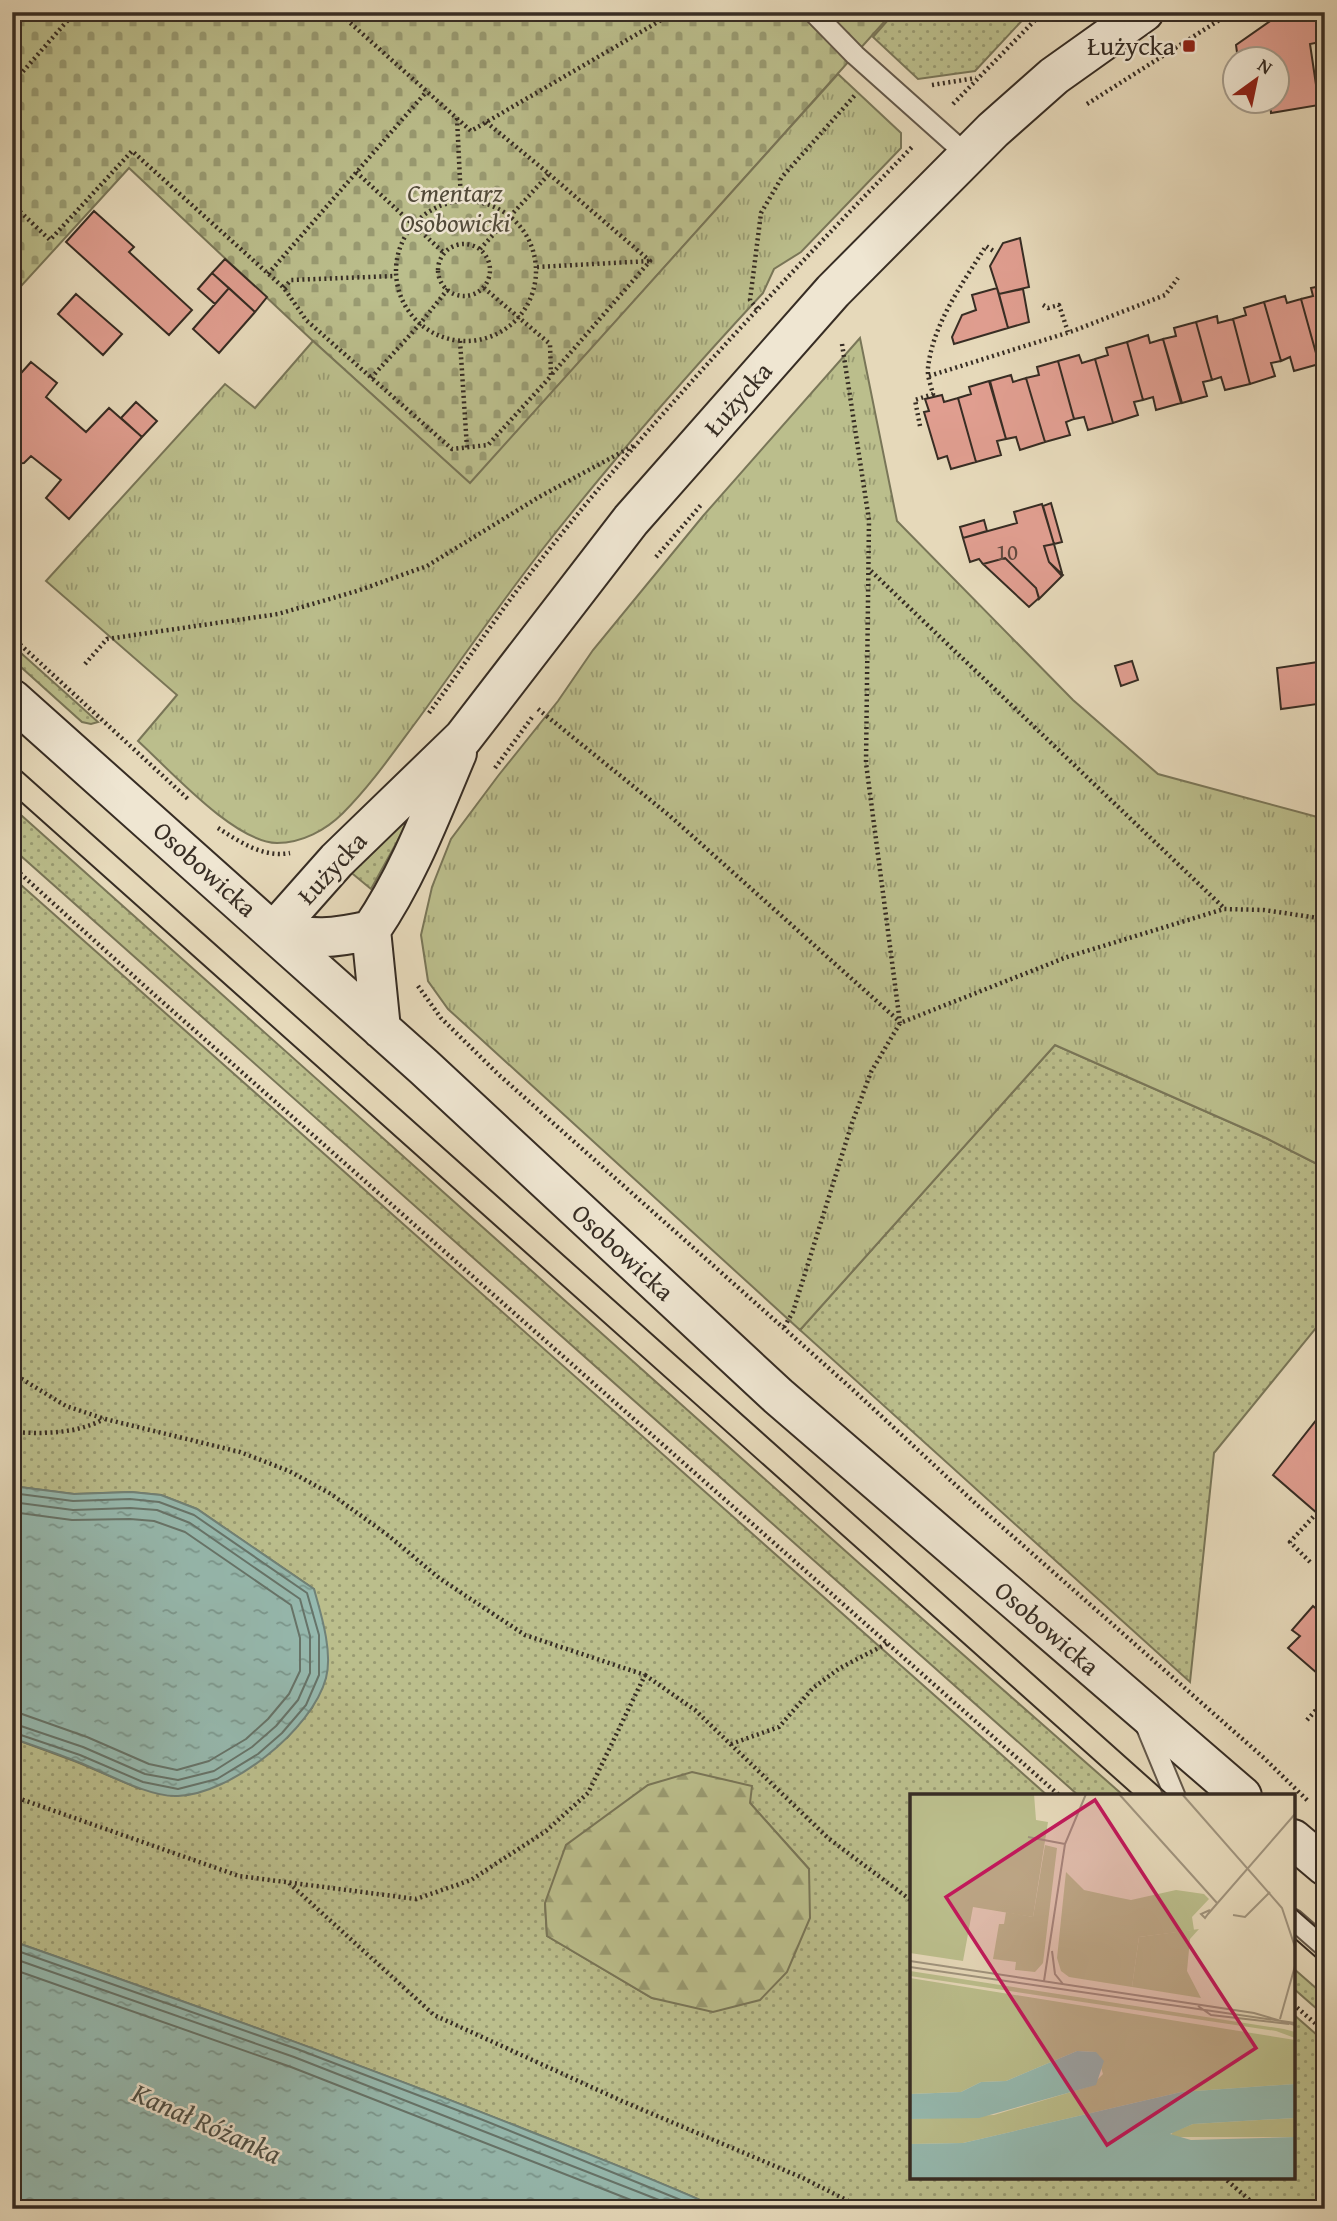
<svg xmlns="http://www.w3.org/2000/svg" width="1337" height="2221" font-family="'Gentium Book Plus',serif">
<defs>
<pattern id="grass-dots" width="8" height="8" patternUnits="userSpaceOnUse" patternTransform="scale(1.75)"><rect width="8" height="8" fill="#bbbe8c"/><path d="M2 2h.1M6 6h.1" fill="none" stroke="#999b72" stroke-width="1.8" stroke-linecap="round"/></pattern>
<pattern id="forest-firs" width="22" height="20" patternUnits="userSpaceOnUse" patternTransform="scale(1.75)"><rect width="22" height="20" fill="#bbbe8c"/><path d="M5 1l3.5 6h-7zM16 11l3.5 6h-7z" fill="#999b72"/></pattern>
<pattern id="cemetery-stones" width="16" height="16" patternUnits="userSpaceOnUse" patternTransform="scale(1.75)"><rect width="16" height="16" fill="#bbbe8c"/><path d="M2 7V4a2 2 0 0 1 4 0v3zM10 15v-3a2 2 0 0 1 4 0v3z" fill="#999b72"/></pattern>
<pattern id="park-tufts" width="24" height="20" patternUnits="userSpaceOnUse" patternTransform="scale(1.75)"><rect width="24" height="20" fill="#bbbe8c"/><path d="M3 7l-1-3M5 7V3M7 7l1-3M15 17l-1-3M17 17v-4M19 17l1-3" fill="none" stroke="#999b72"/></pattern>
<pattern id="water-ripples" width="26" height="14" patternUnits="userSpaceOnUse" patternTransform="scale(1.75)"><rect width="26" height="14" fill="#96bab0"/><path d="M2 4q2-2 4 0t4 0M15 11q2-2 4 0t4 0" fill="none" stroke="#7b988f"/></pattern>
</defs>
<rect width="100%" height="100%" fill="#e6d9ba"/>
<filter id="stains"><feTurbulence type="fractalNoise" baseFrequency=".00286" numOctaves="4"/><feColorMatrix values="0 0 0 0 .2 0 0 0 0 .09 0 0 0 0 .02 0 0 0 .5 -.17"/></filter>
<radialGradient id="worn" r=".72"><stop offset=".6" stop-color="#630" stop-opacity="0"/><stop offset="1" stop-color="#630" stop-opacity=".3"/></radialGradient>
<path fill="url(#grass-dots)" stroke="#797658" stroke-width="2" fill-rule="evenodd" d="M895,12H1030L975,71L918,79L873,37Z
M12,645L98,722L91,724L82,722L12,659Z
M12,807L860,1564L1124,1796H1079L12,848Z
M402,816L409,820L371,889L348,870Z
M12,877L1048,1796H912V2177H1293V2014L1325,2042V2209H720C657,2180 593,2156 529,2131C358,2063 185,2002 12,1941V1738L77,1762L140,1789L287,1738L312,1708L326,1677L314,1589L197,1509L161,1495L131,1492L74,1494L12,1486ZM750,1803L809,1869L652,1998L547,1936L545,1904Z
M1055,1045L1266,1138L1325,1168V1317L1214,1453L1190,1682L800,1330Z
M1293,1968L1325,1996V2016L1293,1988Z"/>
<path fill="url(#forest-firs)" stroke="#797658" stroke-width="2" d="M692,1772L752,1786L750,1803L809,1869L810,1918L787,1972L760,2000L713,2012L652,1998L547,1936L545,1903L566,1845L648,1785Z"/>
<path fill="url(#cemetery-stones)" stroke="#797658" stroke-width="2" d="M12,12H893L470,484L313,341L129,168L12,296Z"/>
<path fill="url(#park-tufts)" stroke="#797658" stroke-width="2" d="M838,74L901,133V148L801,252L774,269L763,293C685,377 609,464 538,555C497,608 459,663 419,718C395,750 372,784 343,813C326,830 302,843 277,843C234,842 170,770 138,741L177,695L46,581L225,384L255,408L313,341L470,483Z
M860,338L897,521L1073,700L1158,774L1325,819V1168L1266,1138L1055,1045L800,1330L448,1009L428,981L421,935L432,887L451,839L498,776L558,701L593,650L703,516Z"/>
<path fill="url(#water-ripples)" stroke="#708278" stroke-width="2" d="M12,1486L74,1494L131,1492L161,1495L197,1509L314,1589C321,1614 333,1652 326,1678C312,1730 231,1794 178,1796C150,1798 104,1772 78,1762C56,1753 34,1746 12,1738Z
M12,1941C186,2002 358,2063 529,2131C593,2156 657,2180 720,2209H12Z"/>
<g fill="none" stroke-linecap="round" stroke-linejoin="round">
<path stroke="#66746a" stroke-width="2" d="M12,1493L73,1501L130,1499L159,1502L194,1515L307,1593L319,1635V1675L306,1705L282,1733L258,1754L217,1779L178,1789L143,1782L80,1755L12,1732
M12,1502L73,1510L130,1508L157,1510L190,1523L300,1599L310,1636V1673L298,1700L276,1726L252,1747L214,1771L178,1780L145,1774L83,1747L12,1723
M12,1512L72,1520L130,1519L154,1521L185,1532L291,1605L300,1638V1671L289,1694L268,1719L246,1739L209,1761L177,1770L149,1764L87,1737L22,1714L12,1713
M12,1949L297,2049L483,2120L703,2209
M12,1958L294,2057L682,2209
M12,1969L291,2067L654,2209"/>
</g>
<path fill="#e09e90" stroke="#372d24" stroke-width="2" d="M1283,12H1312L1317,19L1325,18V41L1310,44L1319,105L1271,113L1270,102H1278V60H1238L1236,45Z
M94,211L134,247L129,252L192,310L169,335L66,242Z
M1020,238L1029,287L999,294L990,266L1003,243Z
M225,259L267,297L255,312L212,273Z
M212,273L229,288L215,304L198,289Z
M1325,285V362L1319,364L1301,299L1313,296L1311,288Z
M229,288L255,312L219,353L193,329Z
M997,288L1008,328L954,344L952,337L962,315L976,310L972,295Z
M1023,289L1029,322L1008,328L999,294Z
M76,294L122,334L103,355L58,314Z
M1285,296L1287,303L1301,299L1319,364L1294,371L1290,357L1281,361L1264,302Z
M1264,302L1281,361L1271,363L1275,376L1250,384L1233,319L1246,315L1244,308Z
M1217,316L1218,323L1233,319L1250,384L1225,390L1221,377L1212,380L1196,322Z
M1196,322L1212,380L1203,382L1207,396L1182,403L1163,339L1176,336L1174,328Z
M1148,335L1150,343L1163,339L1181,403L1156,410L1153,397L1143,400L1127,342Z
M1127,342L1143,400L1134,402L1138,415L1113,423L1095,359L1108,355L1106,348Z
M1079,355L1082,363L1095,359L1113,423L1088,430L1084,417L1074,419L1058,361Z
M1058,361L1074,419L1066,422L1070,435L1045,442L1026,378L1039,375L1037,367Z
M31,362L57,383L46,397L86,432L109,408L142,437L69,519L46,498L61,480L31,456L24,463L12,464V378L15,380Z
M1011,375L1013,382L1026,378L1045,442L1020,450L1016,437L1006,439L990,381Z
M989,381L1006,439L997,441L1001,455L976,462L958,398L971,394L969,387Z
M942,395L944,402L958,398L976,462L951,469L947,456L938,459L924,412L929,411L925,399Z
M136,402L157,421L142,437L121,418Z
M1051,503L1062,542L1054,544L1043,506Z
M1042,504L1054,544L1044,546L1049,562L1063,575L1039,599L1036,588L1005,558L983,564L979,559L970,562L963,538L1017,523L1014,512Z
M984,520L987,531L963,538L960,527Z
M1054,544L1062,573L1061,575L1049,562L1044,546Z
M1005,558L1036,588L1039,598L1029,607L983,564Z
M1132,661L1138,680L1121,686L1115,666Z
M1325,661V703L1281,709L1277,668Z
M1325,1409V1520L1273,1475Z
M1313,1606L1320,1612L1325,1607V1680L1288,1648L1300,1636L1292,1630Z"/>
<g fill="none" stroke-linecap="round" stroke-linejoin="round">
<defs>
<path id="lane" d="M813,12L855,55L967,155
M1144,1721L1175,1796
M1293,1919L1325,1947"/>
<path id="secondary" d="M12,699L424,1067L778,1396L1242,1796
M274,931L337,860L463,738L631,520L833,291L993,130L1054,76L1144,12
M274,931C313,940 332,939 371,930
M381,1029L371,930C408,876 432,812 457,753
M1293,1839L1325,1866"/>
</defs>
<use href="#lane" stroke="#63584a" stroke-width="23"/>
<use href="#secondary" stroke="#372d24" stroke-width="42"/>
<path stroke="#372d24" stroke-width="4.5" stroke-dasharray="2 3.5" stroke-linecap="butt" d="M338,12L471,131L675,12
M12,84L75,12
M932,85L976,78
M953,104L1043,12
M1087,104L1232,12
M457,118L461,201
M356,172L444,253
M549,174L650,261L552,374
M396 271a70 70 0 1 1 140 0a70 70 0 1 1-140 0Z
M12,204L50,240L132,151L284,288L306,320L452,449L488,445L551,376L550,344L484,288
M438 270a26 26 0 1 1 52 0a26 26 0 1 1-52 0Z
M480,249L549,174L486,122
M537,267L650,261
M268,274L427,91
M284,288L291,280L395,276
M1043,305L1048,308L1059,305L1068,332
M757,309L750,300L761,213L782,177L856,94
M460,341L467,448
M842,344L869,520L866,763L900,1023
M929,376L1073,331L1165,295L1178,278
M371,378L419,325L448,289
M920,426L915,400L933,394C931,386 927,376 928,368C933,323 963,283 986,246L995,252
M656,557L701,505
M871,571L1224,908
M12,637L189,800
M85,664L107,639L278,614L357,591L427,566L539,497L633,446
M538,709L670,816L900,1022
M429,713C457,675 484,635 512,597C634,437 774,290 913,146
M495,768L533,716
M218,828C240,842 263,858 290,853
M12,866L149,990L1060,1796
M418,986L441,1018L498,1074L851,1388L975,1503L1264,1758L1309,1802
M784,1327L793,1312L852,1123L871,1072L900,1023L1067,957L1224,909L1264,910L1325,919
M12,1373L66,1406L105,1419L240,1452L289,1471L331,1494L389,1536L439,1578L525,1635L645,1675L588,1793L546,1831L471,1880L416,1899L239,1876L12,1796
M12,1432C43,1434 76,1434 104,1419
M1310,1562L1290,1542L1314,1516
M645,1675L695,1710L828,1838L912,1901
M1307,1720L1325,1700
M731,1744L779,1727L813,1688L840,1668L888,1643
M289,1883L434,2015L622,2101L803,2178L864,2209
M1293,2004L1325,2032
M1223,2177L1260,2209"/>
<use href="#lane" stroke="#efe6d2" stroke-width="19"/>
<use href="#secondary" stroke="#efe6d2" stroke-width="38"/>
<path stroke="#372d24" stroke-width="2" d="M12,763L1169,1796
M12,794L1135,1796
M1293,1907L1325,1935
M1293,1937L1325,1965"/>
</g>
<rect fill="#8f2418" stroke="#efe6d2" stroke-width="2.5" x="1182" y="39" width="14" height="14" rx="3.5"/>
<g text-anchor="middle" stroke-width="5" stroke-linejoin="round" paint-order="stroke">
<g font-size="23" fill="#61493f">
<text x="1007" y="560">10</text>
</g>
<g font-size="26" fill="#372d24" stroke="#efe6d2" text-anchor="end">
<text x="1175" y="55">Łużycka</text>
</g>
<g font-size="26" font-style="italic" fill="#514a39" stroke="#efe6d2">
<text x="455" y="202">Cmentarz<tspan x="455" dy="30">Osobowicki</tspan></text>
</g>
<g font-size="26" fill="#372d24" stroke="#efe6d2">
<text transform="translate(738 399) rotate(-49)" y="9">Łużycka</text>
<text transform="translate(332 868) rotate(-47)" y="9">Łużycka</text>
<text transform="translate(205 869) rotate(42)" y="9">Osobowicka</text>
<text transform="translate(623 1252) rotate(43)" y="9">Osobowicka</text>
<text transform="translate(1047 1628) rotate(41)" y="9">Osobowicka</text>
</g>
<g font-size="28" font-style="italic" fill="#4f5047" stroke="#efe6d2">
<text transform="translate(207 2123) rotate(24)" y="10">Kanał Różanka</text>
</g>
</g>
<g transform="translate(910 1794)">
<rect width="385" height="385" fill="#e6d9ba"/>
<path d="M289,135L280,145L277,177L291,204L222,193L229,143ZM0,177L374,235L385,238V244L366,237L0,182ZM0,184L385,246V290L271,298L53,349L0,350V325L84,321L181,292L193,280L186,258L167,257L96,287L71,288L51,298L0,300ZM385,324V343H260L263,338L283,330Z" fill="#bbbe8c"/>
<path d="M233 265a16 16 0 1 1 32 0a16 16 0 1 1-32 0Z" fill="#bbbe8c"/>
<path d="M0,0H124L126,26L138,28L123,123L63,113L53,167L0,159Z" fill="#bbbe8c"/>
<path d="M135,51L147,54L133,169L125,178L105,176L106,168L83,165L89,130H94L96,118L123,123ZM156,78L174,96L206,103L221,106L266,96L294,100L299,105L282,123L284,136L229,143L222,193L159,183L151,177L147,164Z" fill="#bbbe8c"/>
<path d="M167,257L186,258L194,267L186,291L69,324L0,325V300L51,298L71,288L96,287ZM385,290V324L283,330L260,340L281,346L385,343V385H0V350L53,349L271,298Z" fill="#96bab0"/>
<path fill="none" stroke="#a0947e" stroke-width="2" d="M209,0L307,109M272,0L372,114L385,153M118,43L155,50M300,116L291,120L295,124L298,120L385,20M323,121L335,123L360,98M142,157L145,180L153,190M0,167L344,219L385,231M0,173L385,229M134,187L155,50L176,0M288,212L301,221L379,230M370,225L385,172"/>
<path fill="#c2185b" fill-opacity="0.15" stroke="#c2185b" stroke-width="3.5" d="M185,6L346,254L197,351L36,103Z"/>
<rect width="385" height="385" fill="none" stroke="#372d24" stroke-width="3.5"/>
</g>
<rect width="1337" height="2221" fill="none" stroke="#e6d9ba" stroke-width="42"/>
<rect x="14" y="14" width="1309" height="2193" fill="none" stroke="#372d24" stroke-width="3.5"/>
<rect x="21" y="21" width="1295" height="2179" fill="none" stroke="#372d24" stroke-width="2"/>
<g transform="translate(1256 80) rotate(33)"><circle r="33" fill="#efe6d2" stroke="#a59c8c" stroke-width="2"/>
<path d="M0-5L12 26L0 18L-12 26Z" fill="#8f2418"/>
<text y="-10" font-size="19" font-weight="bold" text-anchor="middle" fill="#372d24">N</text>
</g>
<rect width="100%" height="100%" filter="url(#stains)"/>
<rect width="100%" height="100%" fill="url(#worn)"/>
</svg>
